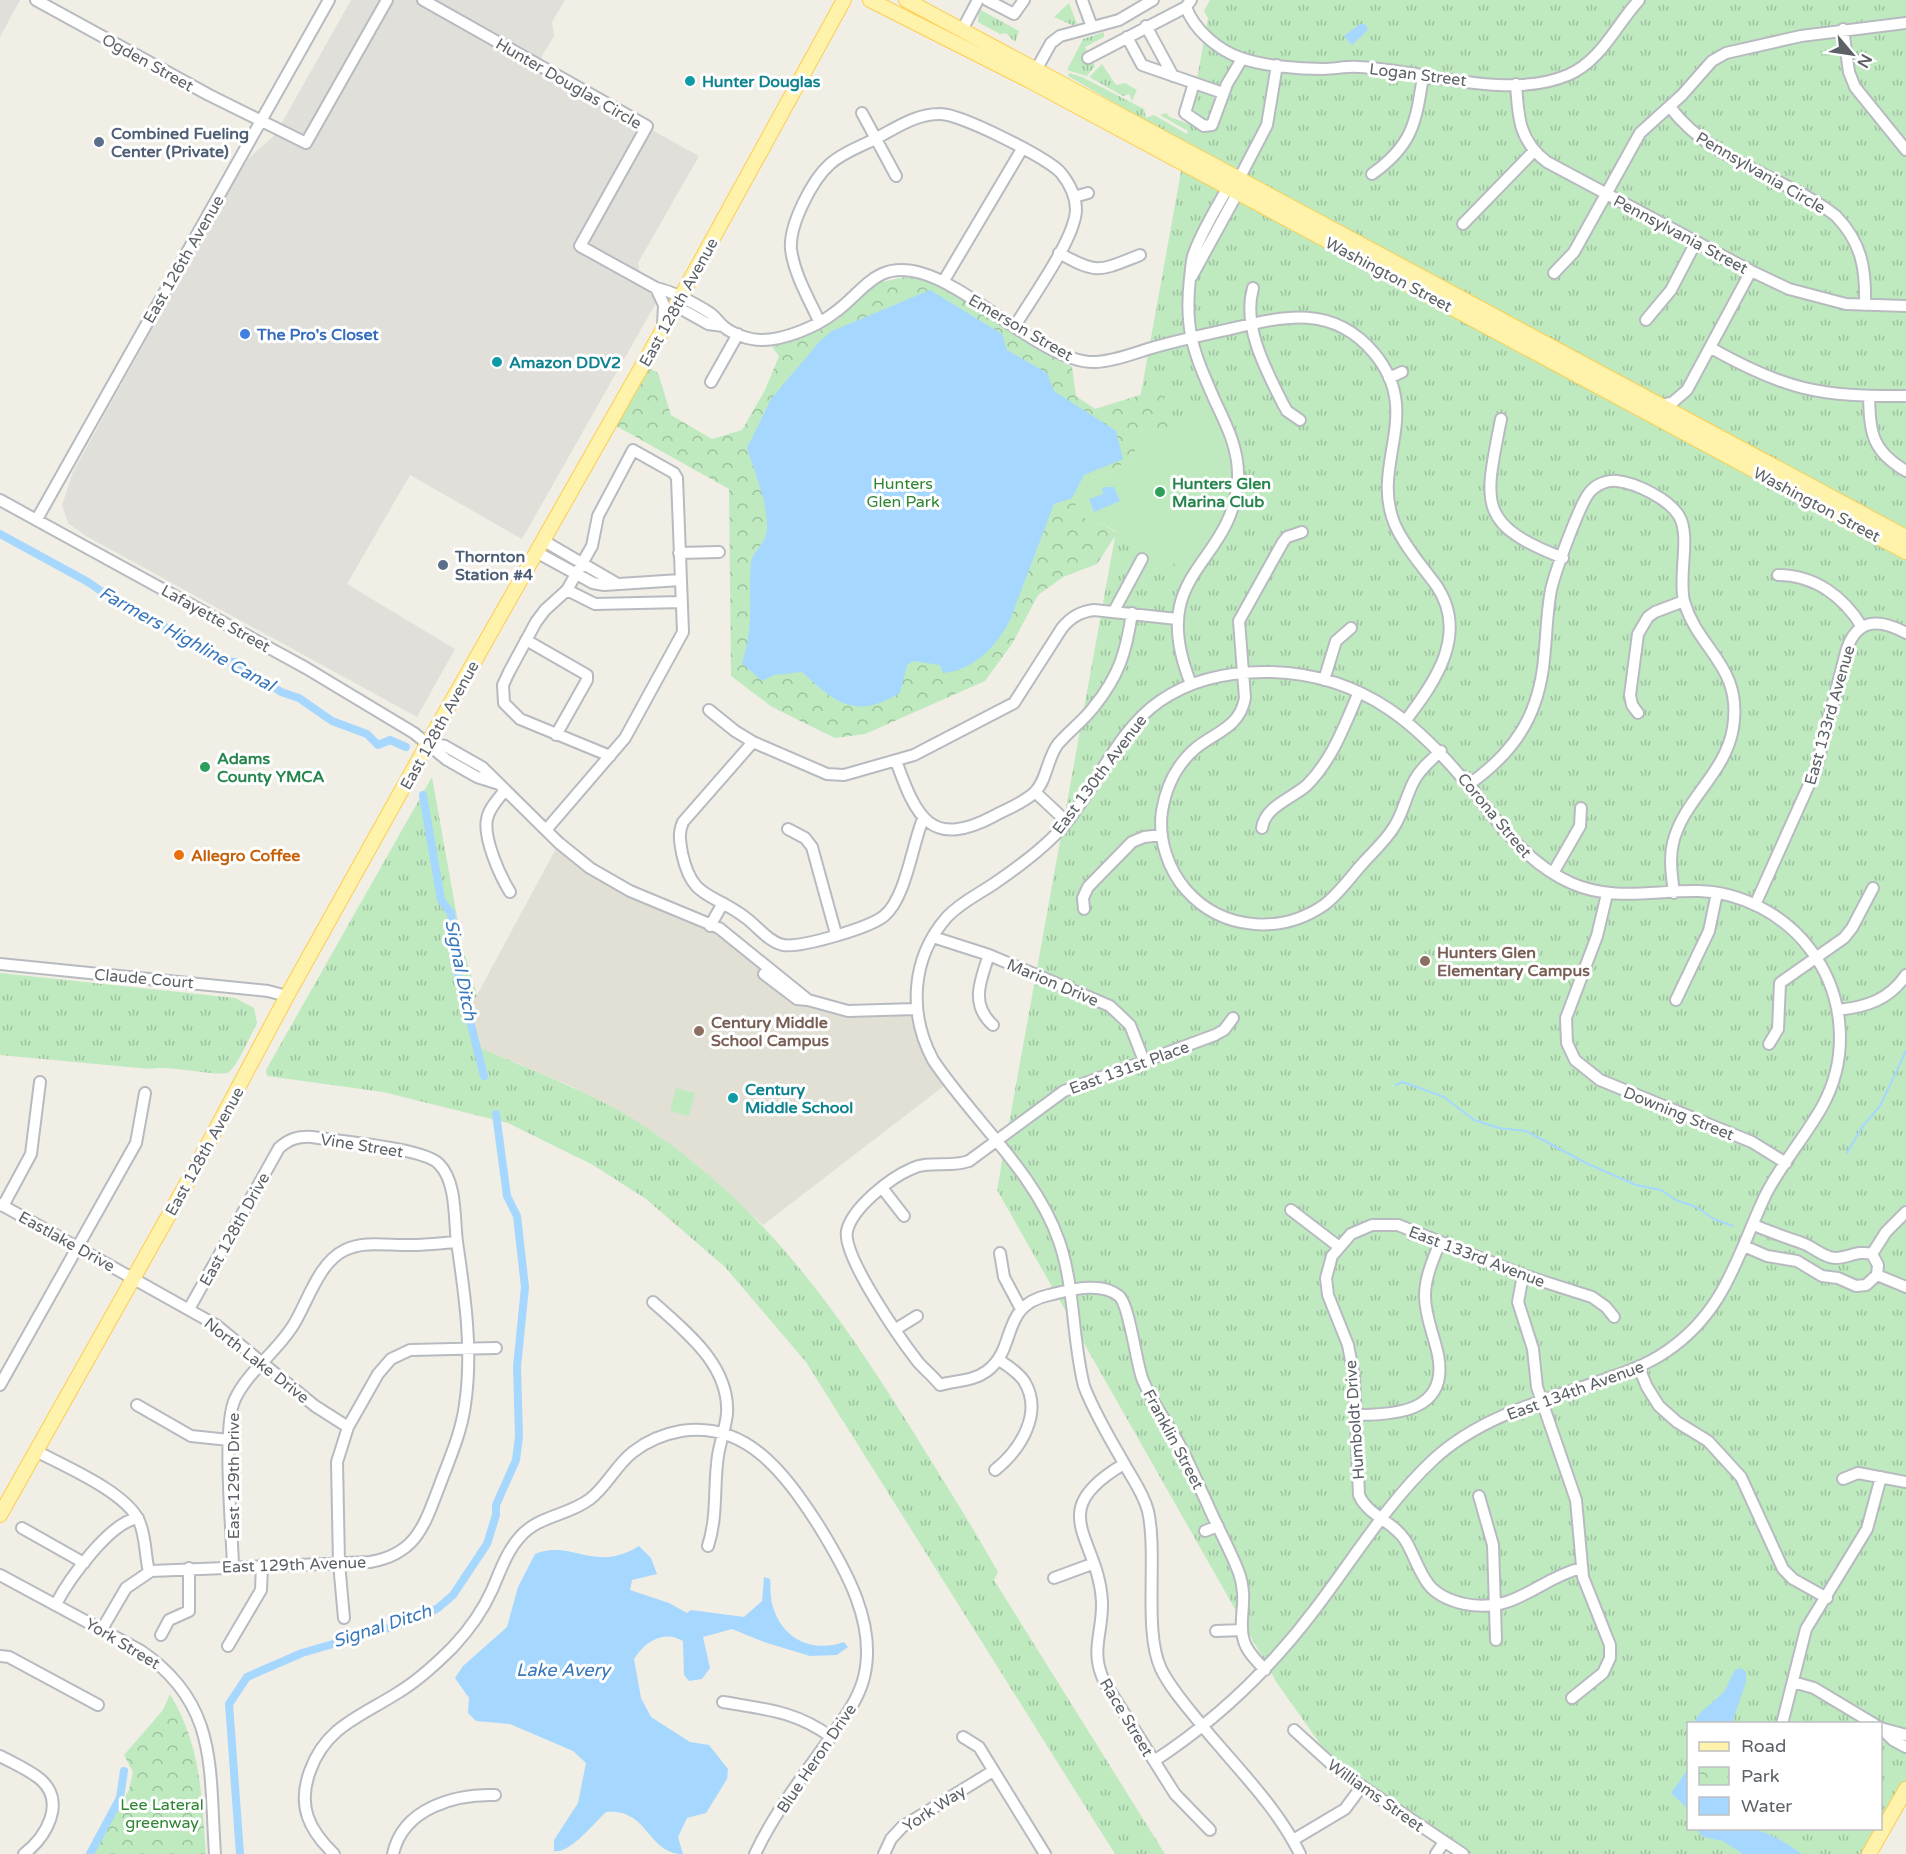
<svg xmlns="http://www.w3.org/2000/svg" width="1906" height="1854" font-family="'Varela Round',sans-serif">
<defs>
<pattern id="grass-tufts" width="24" height="20" patternUnits="userSpaceOnUse" patternTransform="scale(1.5)"><rect width="24" height="20" fill="#bfeabf"/><path d="M3 7l-1-3M5 7V3M7 7l1-3M15 17l-1-3M17 17v-4M19 17l1-3" fill="none" stroke="#9ec19f"/></pattern>
<pattern id="park-crowns" width="20" height="18" patternUnits="userSpaceOnUse" patternTransform="scale(1.5)"><rect width="20" height="18" fill="#bfeabf"/><path d="M2 6a3 3 0 1 1 6 0M12 15a3 3 0 1 1 6 0" fill="none" stroke="#9ec19f"/></pattern>
</defs>
<rect width="100%" height="100%" fill="#f0eee5"/>
<path fill="#e1dfd9" d="M0,0H20L0,37Z
M351,0H565L552,22L554,36L536,66L699,156L638,263L640,273L665,287L522,539L410,475L347,584L455,649L417,717L86,536L68,523L62,505L73,472L235,179L249,158L275,135Z"/>
<path fill="#e2e0d5" d="M559,843L590,868L710,926L775,984L819,1005L916,1009L920,1025L949,1082L763,1225L702,1169L658,1135L573,1087L481,1048L470,1008Z"/>
<path fill="url(#grass-tufts)" fill-rule="evenodd" d="M1210,0H1906V1797L1872,1854H1456L1340,1772L1277,1683L997,1190L1186,144L1068,76L1069,73L1082,77L1144,109L1146,118L1154,115L1187,134L1188,131L1160,115L1166,113L1170,117L1189,124L1208,18L1204,11ZM1688,1724H1880V1828H1688Z
M1069,3L1077,24L1072,25L1054,17Z
M979,9L1019,31L1015,42L1006,33L1000,34L978,22Z
M1104,32V37L1085,47L1095,66L1087,76L1067,70L1083,39Z
M1102,64L1116,85L1125,83L1137,90L1132,101L1129,94L1123,96L1089,77Z
M432,777L462,945L477,995L470,1008L481,1048C542,1075 605,1097 659,1136C771,1216 837,1311 909,1425C939,1474 970,1522 998,1572L994,1580L1165,1854H1115L806,1362L725,1267L646,1199L593,1165L508,1123L383,1092L267,1076L266,1070Z
M0,973L235,998L254,1008L257,1023C251,1034 238,1065 229,1072C220,1078 169,1064 150,1069L0,1055Z"/>
<path fill="url(#park-crowns)" d="M905,277L929,280L1072,367L1076,396L1095,409L1159,389L1174,424L1136,440L1134,459L1090,479L1098,525L1099,522L1117,533L1097,564L1063,577L1038,595L1012,644L985,681L865,734L835,738L772,707L731,676L729,489L611,423L643,365L658,373L671,415L712,439L742,430L765,390L779,356L772,347L837,320L877,283Z
M170,1694C202,1748 201,1794 206,1854H92L129,1790L133,1772L124,1755L163,1710Z"/>
<path fill="#bfeabf" d="M1217,405L1232,439L1236,497L1192,574L1099,522L1097,525L1072,511L1090,479L1134,459L1136,440Z
M676,1088L695,1093L689,1116L670,1111Z"/>
<path fill="#a6d7ff" d="M1360,24H1365L1368,30L1352,45L1344,36Z
M930,290L1002,334L1007,350L1047,373L1054,391L1116,431L1123,459L1084,475L1072,498L1054,504L1010,620C997,646 973,671 943,673L940,665L913,661L907,665L900,693C855,720 836,703 802,672L774,675L762,681L742,663C755,625 748,599 751,562C753,550 767,543 767,529C768,503 755,473 747,448L771,399L820,341L832,331Z
M1106,487H1114L1120,501L1094,512L1089,499L1103,494L1102,488Z
M639,1546L651,1558L657,1574L632,1580L630,1590L669,1603L687,1613L691,1610L744,1617L762,1601L764,1577L770,1579C771,1588 770,1599 773,1607C783,1640 813,1653 844,1642L848,1647L837,1655L810,1656L764,1642L732,1629L703,1637L710,1668L702,1679L689,1681L684,1675L683,1641C663,1630 646,1641 634,1659L641,1698L651,1717L690,1742L709,1745L728,1769L727,1779L706,1813L687,1818L678,1837L683,1854C647,1854 649,1808 606,1812C594,1823 570,1854 554,1851V1840L578,1803L586,1763L573,1751L510,1724L476,1721L468,1713L469,1698L455,1678L463,1666L507,1627L518,1587L535,1554C572,1539 594,1574 639,1546Z
M1741,1668L1746,1672V1682L1732,1723H1694L1699,1714L1724,1692L1735,1670Z
M1688,1769V1809L1671,1793Z
M1696,1829C1747,1828 1759,1823 1802,1854H1743L1723,1841L1703,1837Z"/>
<g fill="none" stroke-linecap="round" stroke-linejoin="round">
<path stroke="#a6d7ff" stroke-width="2" d="M1396,1085L1403,1082L1444,1097L1474,1120L1499,1128L1526,1131L1586,1163L1636,1185L1661,1190L1676,1200L1696,1207L1714,1219L1733,1226
M1847,1153L1862,1127L1880,1106L1906,1051"/>
<path stroke="#a6d7ff" stroke-width="8" d="M0,534L88,582L111,598L155,621L222,661L236,662L281,692L299,698L332,721L367,734L378,745L390,740L406,747
M423,795L441,900L451,913L458,974L484,1076
M90,1854L120,1798L124,1771
M240,1854L229,1704L247,1677L302,1653L333,1644L346,1636L388,1628L417,1619L438,1608L453,1595L487,1544L496,1515V1505L516,1460L519,1436L517,1367L525,1287L517,1216L507,1196L496,1114"/>
<defs>
<path id="minor" d="M36,0L209,95L306,143L387,0
M423,0L647,126L580,246L656,288C675,292 694,303 710,313C716,317 718,322 723,326C732,334 749,340 762,340C784,340 816,327 834,313C864,292 875,260 921,273C973,287 1047,365 1096,362C1114,361 1132,354 1148,349C1175,341 1203,335 1230,329C1284,316 1333,304 1374,353C1425,414 1369,464 1395,525C1405,547 1422,566 1436,585C1469,633 1436,681 1406,720
M987,0L1014,14L1024,0
M1082,0L1092,27
M1186,7C1194,30 1218,50 1241,58C1263,66 1299,69 1323,69C1335,69 1347,66 1359,67C1423,70 1507,101 1568,75C1601,61 1616,25 1639,0
M1146,26L1173,76
M1843,29L1849,72L1855,87L1906,150
M962,30L978,0
M1127,37L1142,65L1223,93
M1088,58L1186,7L1191,0
M1036,70L1051,43L1060,36L1119,20L1153,0
M1194,83L1185,113L1204,126L1212,125L1227,84L1242,59
M1516,84C1518,117 1519,141 1547,162L1751,271L1789,289L1846,304L1906,306
M1670,107C1711,162 1783,175 1836,216C1862,243 1866,269 1865,305
M862,113L896,176
M1372,174C1413,145 1416,122 1423,76
M1074,197L1088,193
M1463,224L1534,151
M1059,253C1098,275 1099,271 1140,255
M1554,273L1574,252L1640,133L1682,95L1712,61L1726,53L1801,36L1906,23
M1192,276L1238,192L1239,179L1267,125L1277,65
M943,282L1022,149
M656,288L664,305L663,325
M1253,288C1242,326 1266,370 1283,404L1287,411L1300,420
M676,306L708,324L723,326
M1646,320L1671,290L1696,242
M819,321C809,299 794,274 791,249C789,225 812,180 830,164C842,153 859,147 873,140C895,129 914,114 940,114C959,113 1048,158 1061,173C1069,183 1076,197 1076,210C1075,239 1031,299 1015,326
M1711,348C1785,390 1821,397 1906,396
M1389,378L1402,372
M711,382L738,334
M1869,396C1870,434 1872,451 1906,471
M1660,406L1673,402L1687,390L1751,271
M1501,419C1485,502 1475,524 1563,558
M0,500L306,668L414,733L447,760L477,777L496,783
M37,519L329,0
M1302,532L1287,537L1283,542L1239,621L1245,698C1240,727 1216,732 1196,748C1177,764 1166,787 1162,811C1158,839 1168,870 1187,891C1222,930 1281,935 1324,905C1339,894 1351,876 1364,862C1374,851 1386,840 1394,827C1403,813 1406,796 1414,781C1420,769 1431,760 1441,751
M544,541L616,583
M538,553L593,583L604,585L680,580
M679,553L719,552
M1778,575C1815,575 1844,597 1862,627
M567,590L595,604L682,602
M1114,611L1142,559
M526,640L587,675V680L556,735
M1324,680L1336,641L1351,628
M1191,684C1145,570 1233,567 1238,478C1239,450 1227,426 1215,401C1194,353 1184,331 1190,278C1191,271 1191,264 1193,256C1201,232 1216,209 1228,187L1233,183
M709,710L735,731L753,742L827,774L844,775L914,755L1014,703L1062,628C1071,617 1080,612 1094,610L1177,619
M1638,713L1632,705L1630,695L1638,634L1648,617L1655,612L1684,601
M753,742L683,822C678,833 680,842 682,853C692,901 713,892 746,918C758,927 769,942 783,945C801,948 869,928 884,916C906,898 912,845 923,819
M428,743L445,746L482,767L559,843L590,868L630,891L719,928L808,1000L848,1011L916,1009
M896,761C916,816 930,850 994,816C1007,809 1023,803 1034,793C1047,781 1047,758 1058,744C1069,731 1083,721 1093,708C1119,676 1126,653 1132,613
M1468,785C1498,764 1524,736 1535,702C1548,666 1544,626 1551,590C1555,572 1579,506 1589,493C1596,484 1607,480 1617,481C1636,483 1669,499 1679,516C1691,535 1678,576 1684,601C1698,651 1743,665 1733,728C1726,773 1683,800 1673,843C1669,859 1672,877 1674,893
M505,790C499,798 489,808 487,819C483,838 500,876 510,892
M1035,792L1067,822
M1262,828C1265,806 1293,798 1307,785C1333,759 1345,724 1359,692
M788,829L805,838L812,847L836,934
M546,830L625,738L683,632L677,478L674,473L633,450L598,516L592,546L567,590L545,610L536,622L509,672L503,685L504,703L520,719L610,756
M1553,873L1580,826L1581,808
M1607,894L1597,936L1566,1018L1567,1043L1575,1060L1600,1080L1752,1142L1786,1163
M1755,905L1816,769L1846,652C1856,618 1879,618 1906,633
M1084,909L1083,898L1088,887L1132,842L1144,837L1162,835
M710,926L723,903
M933,937L989,955L1110,1006L1130,1025L1144,1061
M989,955C980,981 970,1005 993,1025
M0,964L268,991L287,996
M764,974L797,999L808,1000
M1676,1000L1709,931L1717,893
M1838,1010C1866,1007 1889,1000 1906,975
M1233,1018L1224,1030L1215,1035L1064,1091L969,1161C950,1168 929,1160 911,1169C890,1178 852,1208 847,1231C842,1256 901,1340 918,1362C925,1370 933,1376 940,1385C956,1380 972,1382 987,1371C1018,1348 999,1306 1049,1295C1070,1290 1101,1281 1119,1296C1129,1304 1136,1361 1142,1378C1151,1401 1166,1421 1178,1442C1189,1462 1197,1482 1207,1503C1217,1527 1230,1549 1239,1573C1249,1601 1237,1621 1244,1641C1247,1652 1257,1661 1265,1670
M1769,1044L1778,1029L1780,983L1844,938L1852,928L1873,888
M883,1189L904,1216
M0,1204L216,1325L315,1406L348,1427
M3,1206L31,1154L40,1082
M1291,1210L1338,1246
M1744,1246L1767,1256L1797,1261L1822,1276L1838,1278L1856,1286L1866,1285L1877,1275L1878,1265L1872,1254C1857,1250 1849,1258 1835,1258C1822,1257 1814,1247 1802,1243C1785,1237 1770,1232 1754,1225
M1000,1253L1004,1277L1021,1309
M1872,1254L1886,1232L1906,1212
M1523,1275L1518,1302L1533,1349L1537,1387L1576,1500L1583,1577L1610,1645V1658L1603,1673L1572,1698
M1877,1275L1906,1287
M653,1302C685,1331 730,1365 727,1414C725,1431 718,1447 717,1464C714,1492 717,1518 708,1546
M896,1329L917,1316
M1639,1368L1647,1387L1659,1406L1677,1422L1708,1441L1741,1477L1783,1569L1793,1579L1827,1598
M0,1385L136,1143L145,1093
M137,1405L191,1436L229,1440
M1356,1415C1397,1415 1449,1411 1438,1355C1434,1335 1425,1317 1425,1296C1425,1277 1433,1260 1440,1242
M36,1451C64,1466 126,1492 139,1521C146,1536 145,1556 149,1572
M1124,1464C1042,1512 1099,1537 1102,1602C1103,1634 1089,1651 1105,1683L1175,1794L1210,1830
M995,1470C1020,1450 1044,1413 1024,1381C1018,1372 1008,1366 999,1360
M1843,1479L1858,1473L1906,1482
M1479,1496L1493,1545L1496,1640
M22,1528L84,1563
M1205,1531L1218,1526
M233,1566C232,1530 222,1426 235,1399C249,1370 278,1351 294,1324C308,1301 319,1262 345,1250C364,1240 391,1246 412,1245C427,1245 442,1243 457,1242
M1581,1568C1538,1579 1515,1614 1465,1604C1451,1601 1438,1596 1429,1585C1418,1571 1414,1554 1405,1540C1393,1521 1368,1516 1359,1495L1354,1376L1348,1345L1328,1295L1326,1278L1332,1256L1351,1234L1372,1225H1398L1523,1275L1592,1297L1606,1307L1614,1317
M0,1575L141,1651C219,1704 209,1769 215,1854
M1054,1578L1092,1564
M56,1604C69,1579 110,1522 138,1518
M344,1618L339,1563L337,1462L348,1427L378,1374L391,1359L410,1350L496,1348
M102,1629L126,1588L151,1571L370,1562C416,1554 424,1526 439,1487C449,1460 461,1434 465,1405C473,1351 465,1296 457,1242C454,1219 457,1182 439,1164C425,1148 337,1141 312,1137C298,1136 289,1139 279,1148L189,1309
M1216,1631L1242,1630
M161,1635L169,1620L189,1611V1568
M228,1646L261,1590L262,1565
M0,1656L9,1657L98,1705
M1793,1682L1814,1688L1874,1724
M723,1702C764,1709 796,1711 831,1737
M1782,1724L1806,1629L1867,1529L1881,1477
M1880,1727L1893,1740L1906,1747
M1884,1729L1906,1735
M1294,1730L1339,1771L1463,1854
M963,1737L979,1747L1045,1854
M0,1756C13,1763 29,1770 40,1779C67,1802 46,1837 24,1854
M1154,1761C1217,1720 1271,1668 1316,1608C1354,1558 1388,1502 1433,1460C1477,1419 1537,1402 1592,1384C1618,1375 1644,1367 1667,1351C1726,1311 1737,1255 1766,1194C1782,1163 1806,1136 1823,1105C1850,1055 1844,993 1810,949C1785,915 1741,892 1699,891C1654,890 1614,902 1571,883C1529,864 1504,830 1477,796C1422,727 1366,675 1272,672C1233,671 1193,678 1160,701C1118,730 1098,783 1067,822C1048,845 1020,866 995,883C979,894 961,902 947,917C911,958 908,1013 933,1060C973,1120 1035,1172 1059,1241C1075,1287 1072,1339 1084,1386C1095,1415 1111,1440 1126,1467C1134,1481 1144,1495 1148,1511C1158,1556 1143,1631 1161,1669C1172,1691 1189,1709 1204,1728C1237,1768 1277,1807 1300,1854
M1293,1840L1345,1809L1362,1786
M334,1854C309,1830 297,1806 310,1771C326,1726 362,1716 399,1692C419,1680 436,1664 453,1647C468,1631 483,1610 492,1590C500,1572 506,1553 519,1538C538,1515 568,1516 590,1499C607,1486 616,1465 633,1452C647,1441 664,1434 681,1431C747,1421 785,1474 817,1523C845,1568 879,1626 863,1681C856,1704 841,1722 828,1741C802,1778 774,1813 755,1854
M393,1854C403,1808 455,1794 495,1795
M884,1854L891,1839L902,1827L993,1771
M1436,1854L1444,1842"/>
<path id="major" d="M870,0L1030,81L1906,552
M906,0L1906,537
M0,1515L192,1174L287,996L428,743L662,331L844,0
M1869,1854L1906,1789"/>
</defs>
<use href="#minor" stroke="#b7bbc0" stroke-width="14"/>
<use href="#major" stroke="#fdce50" stroke-width="16"/>
<use href="#minor" stroke="#fff" stroke-width="10"/>
<use href="#major" stroke="#fff2ab" stroke-width="14"/>
</g>
<g fill="#0f9aa8" stroke="#fff" stroke-width="2">
<circle cx="690" cy="81" r="6"/>
<circle cx="497" cy="362" r="6"/>
<circle cx="733" cy="1098" r="6"/>
</g>
<g fill="#5c6f8a" stroke="#fff" stroke-width="2">
<circle cx="99" cy="142" r="6"/>
<circle cx="443" cy="565" r="6"/>
</g>
<circle fill="#3f7fe0" stroke="#fff" stroke-width="2" cx="245" cy="334" r="6"/>
<g fill="#2e9e5b" stroke="#fff" stroke-width="2">
<circle cx="1160" cy="492" r="6"/>
<circle cx="205" cy="767" r="6"/>
</g>
<circle fill="#e8710a" stroke="#fff" stroke-width="2" cx="179" cy="855" r="6"/>
<g fill="#8d6e63" stroke="#fff" stroke-width="2">
<circle cx="1425" cy="961" r="6"/>
<circle cx="699" cy="1031" r="6"/>
</g>
<g text-anchor="middle" stroke-width="6" stroke-linejoin="round" paint-order="stroke">
<g font-size="16" fill="#5c6166" stroke="#fff">
<text transform="translate(148 62) rotate(29)" y="6">Ogden Street</text>
<text transform="translate(1418 74) rotate(7)" y="6">Logan Street</text>
<text transform="translate(569 83) rotate(30)" y="6">Hunter Douglas Circle</text>
<text transform="translate(1761 172) rotate(30)" y="6">Pennsylvania Circle</text>
<text transform="translate(1681 234) rotate(28)" y="6">Pennsylvania Street</text>
<text transform="translate(183 259) rotate(-60)" y="6">East 126th Avenue</text>
<text transform="translate(1389 274) rotate(28)" y="6">Washington Street</text>
<text transform="translate(678 302) rotate(-61)" y="6">East 128th Avenue</text>
<text transform="translate(1021 327) rotate(30)" y="6">Emerson Street</text>
<text transform="translate(1817 504) rotate(28)" y="6">Washington Street</text>
<text transform="translate(216 618) rotate(29)" y="6">Lafayette Street</text>
<text transform="translate(1829 715) rotate(-74)" y="6">East 133rd Avenue</text>
<text transform="translate(439 725) rotate(-61)" y="6">East 128th Avenue</text>
<text transform="translate(1099 774) rotate(-53)" y="6">East 130th Avenue</text>
<text transform="translate(1495 815) rotate(50)" y="6">Corona Street</text>
<text transform="translate(144 978) rotate(5)" y="6">Claude Court</text>
<text transform="translate(1053 982) rotate(23)" y="6">Marion Drive</text>
<text transform="translate(1129 1067) rotate(-20)" y="6">East 131st Place</text>
<text transform="translate(1679 1113) rotate(22)" y="6">Downing Street</text>
<text transform="translate(362 1145) rotate(9)" y="6">Vine Street</text>
<text transform="translate(204 1151) rotate(-61)" y="6">East 128th Avenue</text>
<text transform="translate(234 1229) rotate(-61)" y="6">East 128th Drive</text>
<text transform="translate(67 1241) rotate(29)" y="6">Eastlake Drive</text>
<text transform="translate(1477 1256) rotate(21)" y="6">East 133rd Avenue</text>
<text transform="translate(257 1360) rotate(38)" y="6">North Lake Drive</text>
<text transform="translate(1575 1390) rotate(-20)" y="6">East 134th Avenue</text>
<text transform="translate(1354 1420) rotate(-94)" y="6">Humboldt Drive</text>
<text transform="translate(1174 1439) rotate(62)" y="6">Franklin Street</text>
<text transform="translate(233 1476) rotate(-90)" y="6">East 129th Drive</text>
<text transform="translate(294 1564) rotate(-2)" y="6">East 129th Avenue</text>
<text transform="translate(123 1643) rotate(31)" y="6">York Street</text>
<text transform="translate(1127 1717) rotate(59)" y="6">Race Street</text>
<text transform="translate(816 1758) rotate(-56)" y="6">Blue Heron Drive</text>
<text transform="translate(1376 1795) rotate(35)" y="6">Williams Street</text>
<text transform="translate(934 1808) rotate(-33)" y="6">York Way</text>
</g>
<g font-size="16" font-weight="bold" fill="#0d838f" stroke="#fff" text-anchor="start">
<text x="702" y="87">Hunter Douglas</text>
<text x="509" y="368">Amazon DDV2</text>
<text x="745" y="1095">Century<tspan x="745" dy="18">Middle School</tspan></text>
</g>
<g font-size="16" font-weight="bold" fill="#4e5e75" stroke="#fff" text-anchor="start">
<text x="111" y="139">Combined Fueling<tspan x="111" dy="18">Center (Private)</tspan></text>
<text x="455" y="562">Thornton<tspan x="455" dy="18">Station #4</tspan></text>
</g>
<g font-size="16" font-weight="bold" fill="#366cbe" stroke="#fff" text-anchor="start">
<text x="257" y="340">The Pro's Closet</text>
</g>
<g font-size="16" fill="#2d8432" stroke="#fff">
<text x="903" y="489">Hunters<tspan x="903" dy="18">Glen Park</tspan></text>
<text x="162" y="1810">Lee Lateral<tspan x="162" dy="18">greenway</tspan></text>
</g>
<g font-size="16" font-weight="bold" fill="#27864d" stroke="#fff" text-anchor="start">
<text x="1172" y="489">Hunters Glen<tspan x="1172" dy="18">Marina Club</tspan></text>
<text x="217" y="764">Adams<tspan x="217" dy="18">County YMCA</tspan></text>
</g>
<g font-size="16" font-weight="bold" fill="#c56008" stroke="#fff" text-anchor="start">
<text x="191" y="861">Allegro Coffee</text>
</g>
<g font-size="16" font-weight="bold" fill="#785e54" stroke="#fff" text-anchor="start">
<text x="1437" y="958">Hunters Glen<tspan x="1437" dy="18">Elementary Campus</tspan></text>
<text x="711" y="1028">Century Middle<tspan x="711" dy="18">School Campus</tspan></text>
</g>
<g font-size="18" font-style="italic" fill="#3977bb" stroke="#fff">
<text transform="translate(187 639) rotate(29)" y="6">Farmers Highline Canal</text>
<text transform="translate(461 970) rotate(79)" y="6">Signal Ditch</text>
<text transform="translate(382 1626) rotate(-18)" y="6">Signal Ditch</text>
<text x="563" y="1676">Lake Avery</text>
</g>
</g>
<rect x="1687" y="1722" width="195" height="108" fill="#ffffff" stroke="#bec0c2" stroke-width="1.5"/>
<rect x="1699" y="1742" width="30" height="9" fill="#fff2ab" stroke="#bec0c2" stroke-width="1.5"/>
<text x="1741" y="1752" font-size="18" fill="#5c6166">Road</text>
<rect x="1699" y="1767" width="30" height="18" fill="url(#park-crowns)" stroke="#bec0c2" stroke-width="1.5"/>
<text x="1741" y="1782" font-size="18" fill="#5c6166">Park</text>
<rect x="1699" y="1797" width="30" height="18" fill="#a6d7ff" stroke="#bec0c2" stroke-width="1.5"/>
<text x="1741" y="1812" font-size="18" fill="#5c6166">Water</text>
<g transform="translate(1852 54) rotate(119)" stroke="#ffffff" stroke-width="4.5" paint-order="stroke">
<path d="M0-4.5L10 22L0 15L-10 22Z" fill="#5c6166"/>
<text y="-9" font-size="16" font-weight="bold" text-anchor="middle" fill="#5c6166">N</text>
</g>
</svg>
